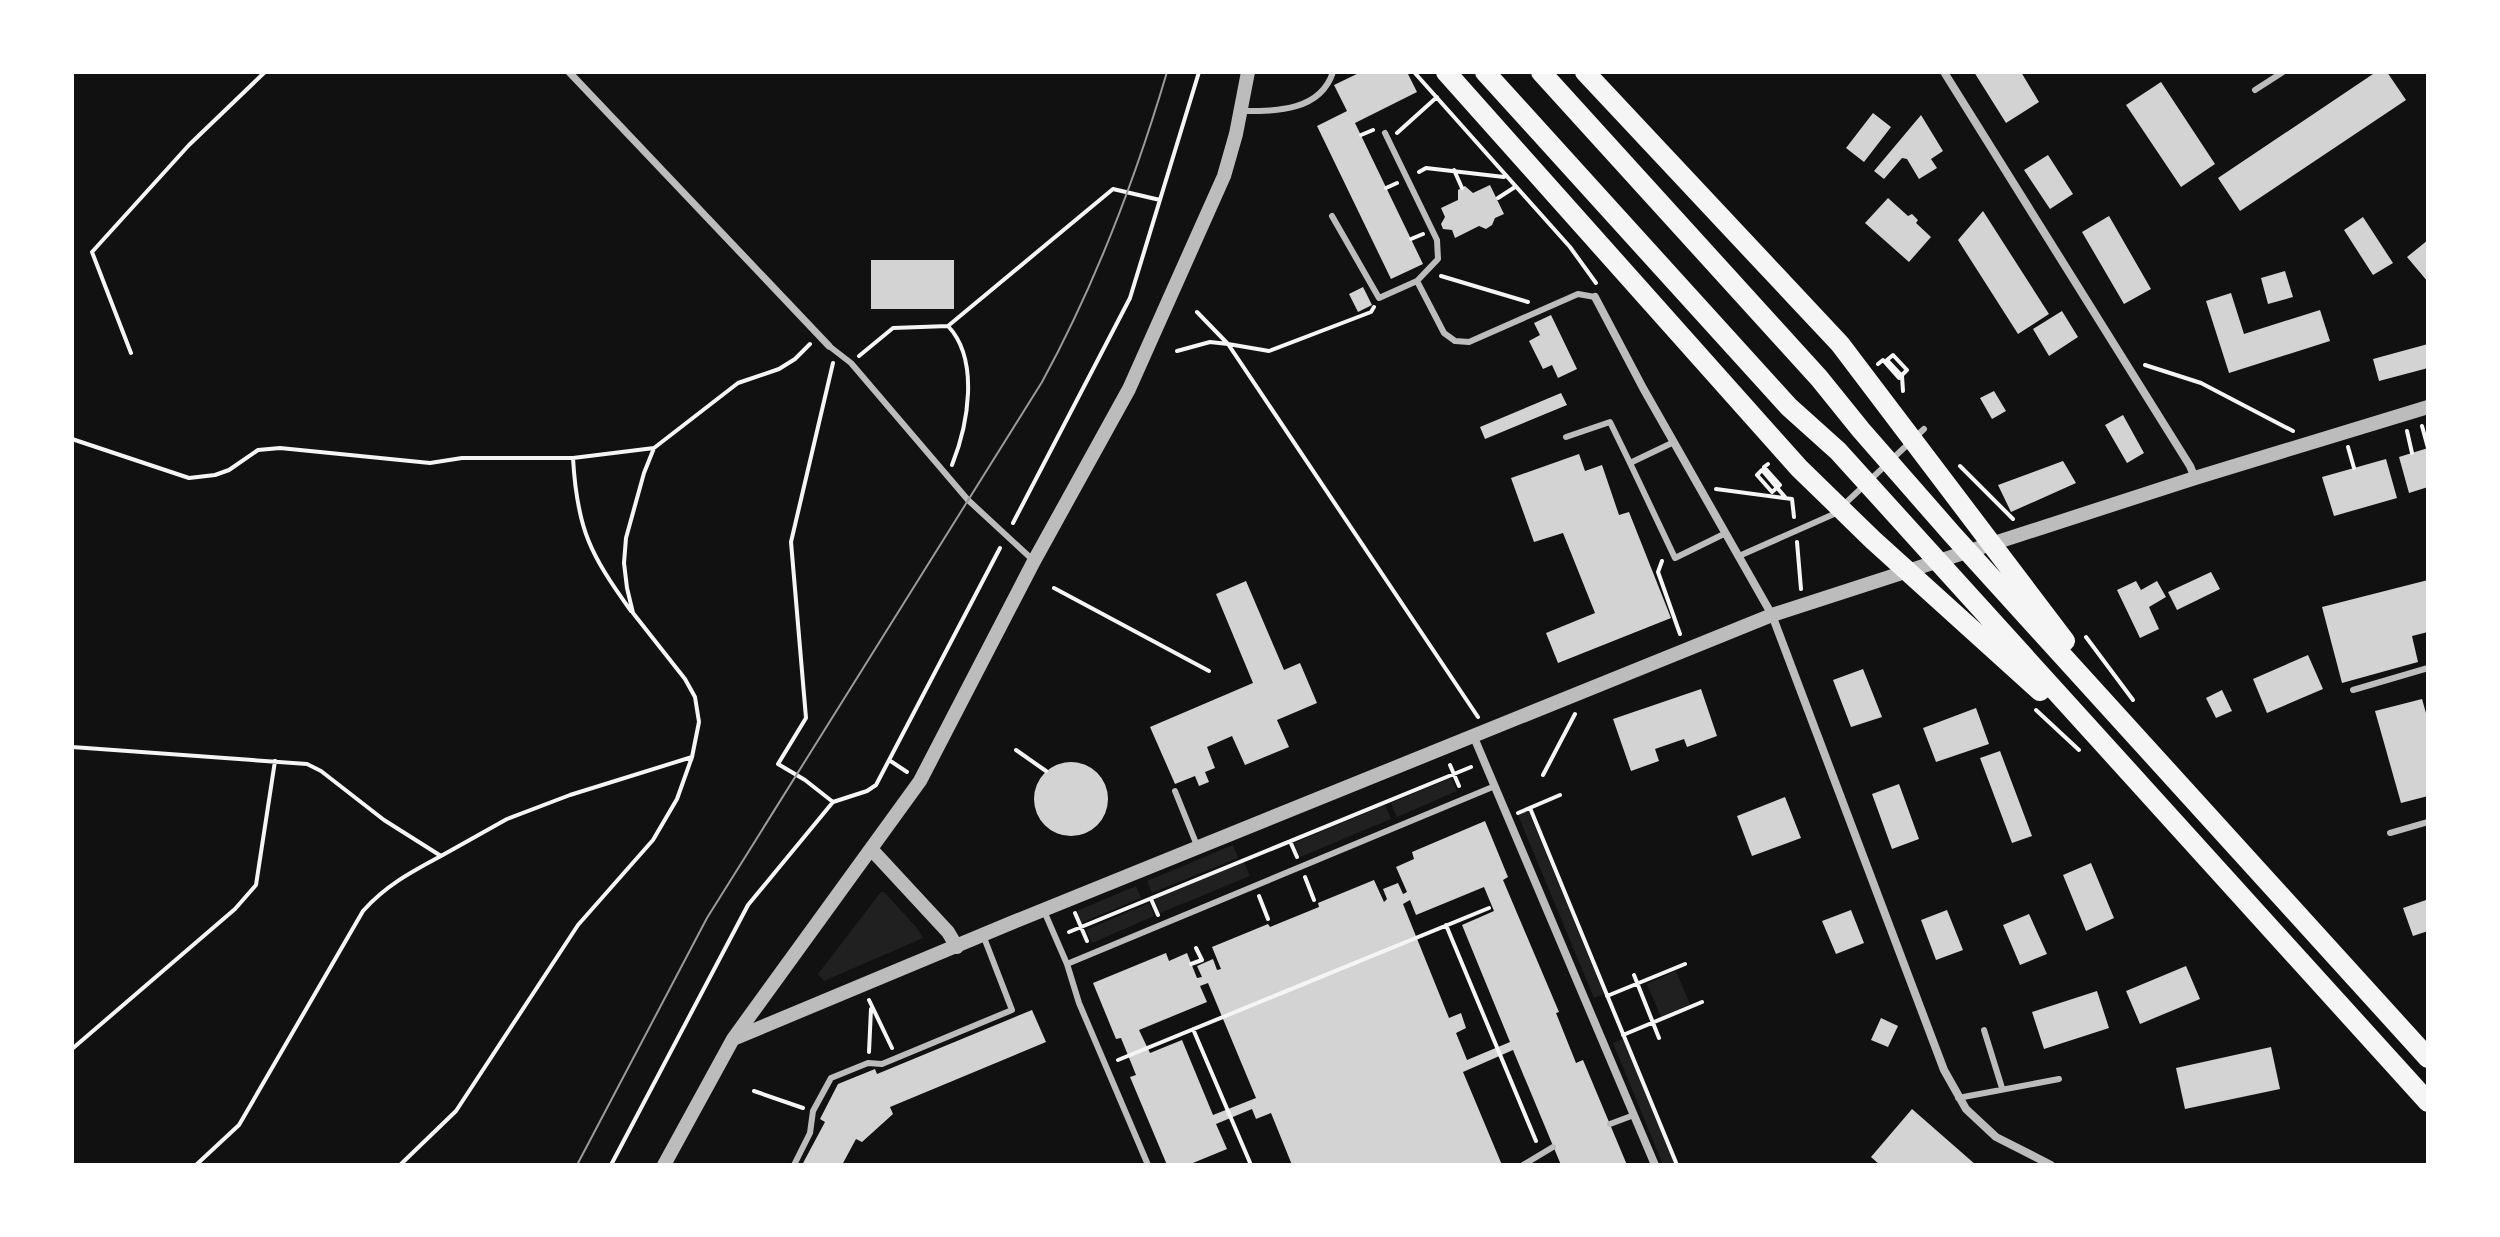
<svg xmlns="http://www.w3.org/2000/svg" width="2500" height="1237" font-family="Karla,sans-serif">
<rect width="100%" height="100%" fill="#111"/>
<path fill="#202020" d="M1451,778L1457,791L1397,817L1391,803Z
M1385,805L1391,819L1300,857L1294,843Z
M1528,810L1604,994L1594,998L1518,815Z
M1233,845L1238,858L1152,893L1147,881Z
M1244,862L1250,876L1160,913L1154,899Z
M1136,886L1141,898L1081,923L1077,911Z
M881,892H884L917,928L923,938L824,981L818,974Z
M1149,903L1154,916L1092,943L1086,930Z
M1676,971L1690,1004L1661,1017L1647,984Z
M1623,1039L1675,1165H1663L1613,1043Z"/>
<path fill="#d3d3d3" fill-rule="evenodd" d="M1361,72H1407L1417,92L1355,123L1423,264L1391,279L1317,126L1347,111L1334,85Z
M1974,72H2021L2039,102L2006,123Z
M2376,72H2387L2406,100L2240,211L2218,178Z
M2161,82L2215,164L2181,187L2126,105Z
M1873,113L1891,127L1864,162L1846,148Z
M1921,115L1943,151L1931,159L1937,168L1919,179L1907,159L1902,158L1884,179L1874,171Z
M2048,155L2073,194L2050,209L2024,170Z
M1490,185L1504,214L1495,218L1492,225L1486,229L1479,226L1455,238L1452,230L1443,229L1441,224L1445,217L1441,208L1458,200V190L1465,186L1473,193Z
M1888,198L1908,216L1912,214L1918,220L1916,223L1931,237L1909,262L1865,223Z
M1983,211L2049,314L2018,334L1958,240Z
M2109,216L2151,289L2124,304L2082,232Z
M2363,217L2393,263L2373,275L2344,230Z
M2428,240V282L2407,257Z
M871,260H954V309H871Z
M2285,271L2293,297L2268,304L2261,278Z
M1363,287L1372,305L1358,312L1349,294Z
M2231,293L2244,334L2320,310L2330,341L2229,373L2206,301Z
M2062,311L2078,337L2049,356L2033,329Z
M1551,315L1577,369L1558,378L1552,365L1543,369L1529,341L1540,335L1534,323Z
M2428,344V368L2379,381L2373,359Z
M1994,391L2006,411L1992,419L1980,398Z
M1561,393L1567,405L1485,439L1480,427Z
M2123,415L2144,453L2127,463L2105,425Z
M2428,448V487L2409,493L2399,457Z
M1579,454L1585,471L1602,465L1619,515L1629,512L1671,618L1558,663L1546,633L1595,613L1563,533L1534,542L1511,478Z
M2386,459L2397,498L2334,516L2322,477Z
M2063,461L2076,483L2011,512L1998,485Z
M2211,572L2220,589L2177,610L2168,592Z
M2428,580V632L2412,636L2418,662L2342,683L2322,607Z
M1246,581L1284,670L1300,663L1317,703L1277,720L1289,747L1245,765L1232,736L1207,747L1215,768L1205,772L1209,782L1199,786L1195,776L1175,784L1150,727L1253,683L1216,594Z
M2136,581L2141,590L2157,581L2166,597L2149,607L2159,629L2140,638L2117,590Z
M2308,655L2323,689L2267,713L2253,679Z
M1863,669L1882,717L1851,727L1833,680Z
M1701,689L1717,736L1687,747L1684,739L1655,749L1659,761L1631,771L1613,719Z
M2222,690L2232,711L2216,718L2206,698Z
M2422,699L2428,720V796L2401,803L2375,711Z
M1976,708L1989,744L1936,762L1923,728Z
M2000,751L2032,836L2012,843L1980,758Z
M1034 799a37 37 0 1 1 74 0a37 37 0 1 1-74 0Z
M1899,784L1919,839L1892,849L1872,794Z
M1785,797L1801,838L1752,856L1737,816Z
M1485,821L1508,877L1503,880L1559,1012L1556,1013L1576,1063L1583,1060L1627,1165H1561L1513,1050L1463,1072L1502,1165H1292L1271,1113L1256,1119L1252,1109L1216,1124L1227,1149L1188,1165H1167L1130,1077L1136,1075L1121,1038L1116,1039L1093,983L1166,953L1169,961L1187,953L1197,978L1202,977L1197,966L1213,959L1217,970L1221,969L1212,947L1268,924L1270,927L1292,918L1319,907L1318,903L1374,880L1384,902L1387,899L1383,889L1398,883L1403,894L1407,892L1396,867L1414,859L1412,852ZM1484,887L1494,911L1462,925L1510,1042L1467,1060L1456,1033L1466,1028L1461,1013L1449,1018L1403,904L1410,900L1416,915ZM1208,983L1256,1098L1213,1115L1182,1040L1150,1053L1139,1030L1207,1002L1200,986Z
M2091,863L2114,918L2086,931L2063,875Z
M2426,900L2428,931L2413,936L2403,908Z
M1851,910L1864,943L1836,954L1822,921Z
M1947,910L1963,950L1936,960L1921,920Z
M2029,914L2047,954L2020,965L2003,925Z
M2186,966L2200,999L2140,1024L2126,991Z
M2097,991L2109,1028L2044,1049L2032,1012Z
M1032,1010L1046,1042L890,1107L893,1114L862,1142L856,1139L842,1165H802L825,1122L820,1119L838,1084L875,1069L877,1074Z
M1881,1018L1898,1026L1888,1047L1871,1040Z
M2271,1047L2280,1089L2185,1109L2176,1068Z
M1912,1109L1976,1165H1880L1871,1157Z"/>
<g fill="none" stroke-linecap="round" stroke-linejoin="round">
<path stroke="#f5f5f5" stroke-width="4" d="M1414,72L1570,247L1596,283
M1397,133L1437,97
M1361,135L1373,130
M1454,170L1462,188
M1419,172L1426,168L1504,177
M1386,188L1397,183
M1498,198L1515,187
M1411,239L1423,234
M1441,276L1528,302
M1197,312L1228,344L1269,351L1371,312L1374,307
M948,326C980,360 968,425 952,465
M1177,351L1210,342L1228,344L1478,717
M131,353L92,252L189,145L265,72
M859,356L893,328L948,326L1113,189L1160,200
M1878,364L1883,360L1899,378L1907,370L1893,355L1887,360L1902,376L1903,391
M2145,365L2201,383L2293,431
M2422,426L2428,448
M2407,431L2412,453
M72,439L189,478L215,475L229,470L258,450L280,448L430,463L462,458H573L654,448
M2348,447L2354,468
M573,458C577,529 590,554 631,611
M1960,466L2013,519
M1757,475L1772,492L1780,485L1764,467L1768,464
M1757,475L1762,470L1785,497
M1716,489L1792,499L1794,517
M1013,523L1130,298L1199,72
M1797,542L1801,589
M1662,561L1658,572L1680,634
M1054,588L1209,671
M2086,637L2133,700
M2036,710L2079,750
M72,747L307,764L321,771L384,820L441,856L507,819L570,795L692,757
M1016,750L1046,771
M889,760L907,772
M1450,765L1459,786
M1543,775L1575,714
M833,802L805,780L778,764L806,718L791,542L833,363
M1530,808L1677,1165
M1518,813L1560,795
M1290,841L1297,857
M1305,877L1314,900
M1259,896L1268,919
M1151,899L1158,915
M1075,913L1087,941
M1446,925L1536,1141
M1069,932L1471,767
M1191,964L1202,960L1196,948
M1634,975L1659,1038
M1607,996L1685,964
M869,1000L892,1048
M1193,1029L1251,1165
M1623,1035L1702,1002
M72,1049L235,909L256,885L275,761
M869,1052L871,1009
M1118,1060L1489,908
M754,1091L803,1108
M196,1165L239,1125L363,911C385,886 411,872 441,856
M400,1165L456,1111L578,925L653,840L677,799L692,757L699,722L695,697L685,679L633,613L627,588L624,563L626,538L644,473L654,448L738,383L779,369L795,359L810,344
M611,1165L748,905L833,802L867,791L876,785L1000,548"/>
<path stroke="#bcbcbc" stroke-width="6" d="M2255,90L2283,72
M1241,111C1275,111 1320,112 1333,72
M1385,133L1437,240L1438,259L1417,281L1444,333L1455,341L1469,342L1578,294L1595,297
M1332,216L1379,298L1417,281
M829,346L851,363L968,500L1034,561
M1566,437L1610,422L1630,463
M1674,442L1630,463L1675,558L1726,533
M1739,556L1834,514L1924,429
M2353,690L2428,668
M1175,791L1198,848
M2390,833L2428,822
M1044,911L1067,964L1079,1003L1148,1165
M1067,964L1495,786
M1984,1030L2002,1088
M1958,1098L2059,1079
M1610,1124L1634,1115
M794,1165L810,1133L813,1111L831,1078L868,1063L882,1064L1012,1010L983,935
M1523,1165L1553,1147"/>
<path stroke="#bcbcbc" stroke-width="7" d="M569,72L829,346"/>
<path stroke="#bcbcbc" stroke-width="8" d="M1944,72L2190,466L2195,478
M1595,297L1643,388L1772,615L1944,1070L1966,1109L1996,1137L2051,1165
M1473,735L1655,1165"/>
<path stroke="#bcbcbc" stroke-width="14" d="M872,850L948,932L957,947
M733,1039L1011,923L1772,615L2195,478L2428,407
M664,1165L733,1039L920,781L1034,561L1129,389L1224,176L1236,134L1248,72"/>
<path stroke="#f5f5f5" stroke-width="20" d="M1446,72L1799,468L1873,540L2040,691
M1485,72L1789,407L1838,451L2428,1102
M1541,72L1819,378L1861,430L1952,534L2428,1058
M1585,72L1840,344L2065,641"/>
<path stroke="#9a9a9a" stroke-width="2" d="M577,1165L707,918L1042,382C1096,283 1135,180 1167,72"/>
</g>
<rect width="2500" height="1237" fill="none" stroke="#ffffff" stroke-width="148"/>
</svg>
